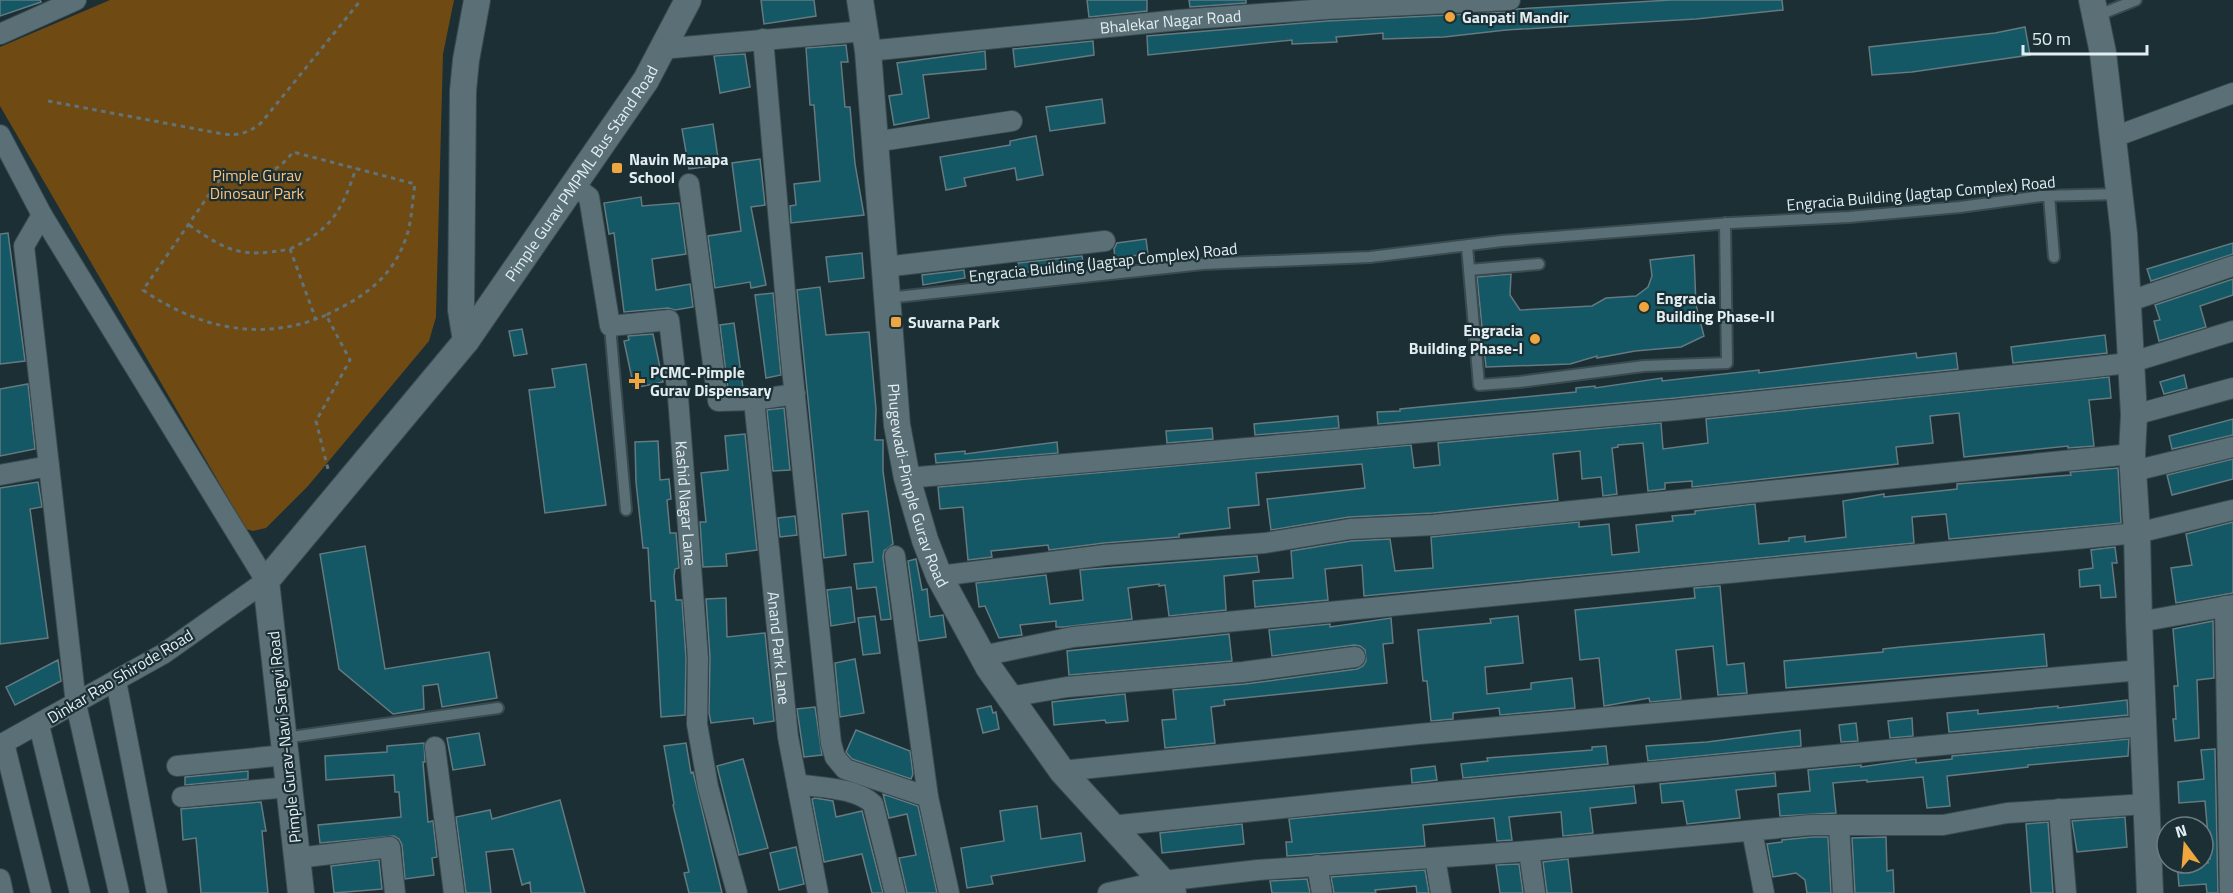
<svg xmlns="http://www.w3.org/2000/svg" width="2233" height="893" font-family="'Titillium Web',sans-serif">
<rect width="100%" height="100%" fill="#1b2f34"/>
<path fill="#6f4a13" d="M110,0H454L443,54L436,317L429,341L308,486L266,528L253,531L246,529L0,106V47Z"/>
<path fill="#145765" stroke="#647a80" stroke-width="1.5" d="M0,0H40L41,2L0,16Z
M761,0H814L816,16L764,24Z
M1087,0H1147V11L1089,17Z
M1189,0H1246V3L1190,7Z
M1671,0H1782L1783,10L1696,19L1506,30L1444,37L1383,39V33L1336,37L1337,42L1292,44V40L1148,55L1147,36L1327,21L1511,12L1517,9Z
M2025,27L2030,55L1912,72L1872,75L1869,47L1995,33Z
M1093,41L1094,55L1015,67L1013,49Z
M846,45L848,62H841L845,107H850L855,164L864,215L791,223L790,206L796,205L794,184L820,181L814,105H810L806,48Z
M985,51L986,69L923,75L929,118L894,125L889,96L902,94L897,63Z
M745,54L750,87L720,93L714,56Z
M1102,99L1105,123L1050,131L1046,107Z
M713,124L719,165L689,169L682,129Z
M1036,136L1043,175L1017,180L1015,168L964,178L966,186L946,190L940,157L1010,145V141Z
M760,159L765,205L751,207L766,285L751,288L750,282L715,288L708,236L741,231L732,163Z
M641,197L642,206L679,203L686,254L652,259L656,290L690,284L693,307L675,310L668,308L624,312L614,233L609,234L604,203Z
M8,233L25,361L0,364V234Z
M1146,239L1148,254L1115,258L1114,249L1117,243Z
M2233,243V254L2151,281L2147,269Z
M862,253L864,278L829,282L826,257Z
M1694,255L1696,305L1704,336L1681,347L1635,351L1597,358V356L1570,364L1486,367L1477,277L1511,274L1510,295L1520,310L1592,306L1606,298L1636,296L1648,287L1652,276L1650,260Z
M1082,256L1083,262L1047,266V270L1019,273L1018,263Z
M964,270L965,278L923,285L922,275Z
M2233,279V295L2200,306L2206,327L2159,341L2154,321L2160,320L2155,305Z
M820,287L826,335L869,332L876,409L875,440H883V471L893,544L884,551L883,557L891,619L881,620L876,587L857,589L854,564L873,562L868,511L842,514L846,555L824,558L797,290Z
M773,293L781,375L766,378L755,295Z
M734,323L743,388L728,389L720,325Z
M522,329L527,354L514,356L509,331Z
M653,334L663,382L634,388L624,341L629,340L628,336Z
M2105,335L2107,353L2013,363L2011,347Z
M1916,353L1917,358L1956,353L1958,369L1675,398L1378,424L1377,412L1400,411V409L1576,392V388L1595,386V388L1662,378V381L1759,370V373Z
M586,364L606,505L545,513L529,390L555,387L552,369Z
M2184,375L2187,388L2164,394L2160,382Z
M2109,377L2111,398L2089,400L2094,446L2068,448V446L1964,457L1959,413L1930,416L1933,443L1896,447L1898,464L1692,487V481L1665,483V489L1648,491L1643,443L1618,445V447L1612,448L1617,494L1603,496L1601,477L1582,479L1580,451L1553,454L1558,500L1433,513L1349,517L1271,530L1267,499L1365,488L1362,464L1256,473L1259,505L1228,508L1230,528L1179,534V537L1104,543L1049,550L1048,545L991,551L992,557L968,560L963,507L940,509L938,487L1411,445L1414,468L1440,465L1438,443L1661,423L1663,449L1708,443L1706,419Z
M28,384L35,449L0,456V389Z
M784,408L790,470L773,471L767,410Z
M1338,416L1339,428L1255,435L1254,424Z
M2233,419V435L2172,449L2169,436Z
M1212,428L1213,439L1167,443L1166,431Z
M745,434L757,550L726,554L727,566L703,567L700,522H706L701,473L728,470L725,436Z
M658,441L660,480L669,479L671,499L667,500L670,533H676L679,568L675,569L674,576L676,600H682L686,658L685,715L661,717L655,601H651L648,548H643L636,482L635,442Z
M1057,442L1058,453L936,463L935,454L965,451V454Z
M2233,459V479L2172,495L2167,475Z
M2118,468L2121,523L1949,539L1946,514L1912,517L1914,543L1364,596L1362,565L1325,569L1328,600L1255,607L1253,581L1293,578L1291,551L1351,541L1390,539L1395,571L1433,568L1431,537L1579,522V527L1609,524L1612,555L1639,552L1636,525L1673,521L1672,516L1695,514V511L1755,504L1759,544L1789,541V538L1805,536V542L1846,537L1843,501L1884,494V497L1957,489V484L2071,475L2070,472Z
M38,482L42,507L30,509L48,638L0,644V488Z
M795,516L797,535L780,537L778,518Z
M2233,522V593L2176,603L2171,568L2192,565L2186,534Z
M365,546L385,669L489,652L497,698L442,707L438,684L423,686L424,709L393,714L339,669L320,554Z
M2115,547L2117,563H2112L2116,597L2101,598L2100,585L2080,587L2079,570L2093,568L2091,550Z
M1257,556L1259,572L1224,576L1226,610L1169,616L1165,585L1159,586V584L1128,588L1132,619L1064,627H1056V621L1020,625L1022,635L999,638L985,606L979,607L976,583L1046,575L1050,604L1083,600L1080,570Z
M916,559L922,590L927,589L930,617L943,615L946,637L919,641L908,561Z
M1720,586L1727,665L1744,663L1747,693L1718,695L1713,646L1676,650L1681,699L1650,702L1649,698L1604,706L1599,658L1580,660L1575,610L1695,598L1694,588Z
M851,587L855,622L831,626L827,590Z
M726,598L727,637L765,633L774,721L754,724L753,718L711,723L709,713L710,657L706,599Z
M875,616L880,653L863,655L858,618Z
M1518,616L1523,663L1485,667L1487,694L1531,689V683L1572,678L1575,708L1500,715L1499,708L1453,713V719L1431,721L1427,681H1423L1418,630L1491,623L1490,619Z
M1391,618L1393,643L1383,644L1387,683L1224,700L1225,705L1211,707L1215,743L1165,748L1162,720L1176,719L1173,690L1245,684L1357,669L1363,666L1366,661L1365,650L1360,646L1354,645L1272,656L1269,630L1330,624V627Z
M2213,621L2214,678L2197,680L2199,738L2175,741L2173,719H2176L2174,686H2178L2173,629Z
M1229,634L1232,661L1069,675L1067,651Z
M2044,634L2047,666L1786,688L1784,661L1883,652V649L1901,647Z
M855,659L864,713L840,717L835,663Z
M58,660L61,681L15,705L6,687Z
M1125,694L1128,721L1106,723L1105,720L1054,725L1052,702Z
M2127,700L2128,715L1949,732L1947,713L1978,710V714L2058,706V708Z
M991,706L993,713L996,712L999,729L983,733L977,709Z
M815,707L822,755L804,757L797,709Z
M1912,718L1913,736L1890,738L1888,721Z
M1856,723L1858,741L1841,742L1839,725Z
M856,730L910,751L913,774L911,779L852,759L846,752Z
M1800,730L1801,746L1648,761L1646,746L1707,742Z
M479,733L485,765L453,770L447,738Z
M2129,739L2128,756L2028,765V767L1947,776L1950,806L1927,808L1923,777L1867,782V780L1833,783L1836,813L1780,816L1778,794L1810,791L1808,770L1861,765V767L1916,759V763L1952,759V756Z
M424,743L425,762H423L428,822L433,821L437,857L432,858L434,875L405,879L402,845L399,839L394,836L320,843L318,825L401,817L399,792H395L394,775L326,780L325,756L387,752V746Z
M686,743L691,773L693,772L722,893H689L684,873L689,872L673,805L674,804L664,746Z
M1606,746L1608,764L1463,778L1461,764L1488,761L1487,758L1592,750V747Z
M2215,749L2218,893H2207L2206,884L2179,886L2177,863H2208V859H2210L2205,801L2179,803L2178,782L2204,779L2201,750Z
M743,759L768,848L739,855L717,766Z
M1435,766L1437,780L1412,783L1411,769Z
M248,771V779L185,785V777Z
M1775,773L1776,786L1736,790L1740,818L1687,824L1683,801L1662,803L1660,784Z
M1634,786L1636,803L1590,808L1593,833L1563,836L1561,812L1509,817L1512,840L1497,841L1494,818L1423,825L1425,846L1287,856L1286,842H1292L1289,819Z
M883,794L918,806L937,893H907L899,858L916,855L907,814L889,818Z
M815,798L833,801L836,817L862,811L883,893H872L862,854L824,862L812,799Z
M560,800L585,893H531L530,882L522,885L513,849L486,852L491,893H466L456,817L490,810L492,819Z
M261,802L266,831H262L268,893H201L196,838L183,840L181,809Z
M1037,806L1041,839L1081,833L1085,861L991,876L993,884L967,888L961,848L1004,841L1000,811Z
M2125,817L2127,847L2077,852L2072,821Z
M2048,822L2053,893H2031L2026,824Z
M1242,824L1244,844L1162,853L1160,833Z
M1812,837H1828L1831,893H1807L1805,880L1796,873L1773,877L1767,844L1782,842V840Z
M1886,837L1887,871L1893,870L1894,893H1855L1852,838Z
M796,847L804,884L779,890L770,853Z
M1568,859L1572,893H1547L1543,862Z
M379,860L382,889L334,893L331,866Z
M1519,864L1523,893H1500L1496,865Z
M1425,870L1429,893H1417L1416,886L1375,890L1376,893H1334L1331,877Z
M1307,879L1310,893H1272L1270,881Z"/>
<g fill="none" stroke-linecap="round" stroke-linejoin="round">
<defs>
<path id="service" d="M2096,16L2136,0
M2049,196L2054,257
M1467,246L1479,385L1519,382L1644,366L1727,363L1725,223
M1469,270L1539,264
M887,298L1203,264L1370,257L1502,241L1731,223L1849,217L1960,207L2041,196L2119,194
M610,326L626,510
M284,738L498,708"/>
<g id="minor">
<path d="M0,34L76,0"/>
<path d="M763,39L790,349L831,743L835,757L845,769L928,797L949,893"/>
<path d="M661,49L865,31"/>
<path id="s1" d="M868,51L1179,20L1326,9L1510,0"/>
<path d="M0,135L42,215L266,581L163,654L0,745"/>
<path d="M2114,137L2233,93"/>
<path d="M874,142L1012,121"/>
<path d="M689,184L718,401L754,400L795,394"/>
<path id="s2" d="M573,185L589,197L610,326L669,320L678,397L698,658L697,724L708,787L737,893"/>
<path d="M42,215L24,246L76,704L119,893"/>
<path d="M884,267L1105,241"/>
<path d="M2127,302L2233,266"/>
<path id="s3" d="M754,400L788,737L818,893"/>
<path d="M2134,415L2233,388"/>
<path d="M2134,471L2233,447"/>
<path d="M0,475L49,466"/>
<path d="M907,478L1676,410L2066,370L2129,363L2233,331"/>
<path d="M895,556L928,797"/>
<path d="M939,576L1105,555L1265,543L1350,529L1434,525L2132,454"/>
<path d="M2225,606L2230,893"/>
<path d="M2139,622L2233,605"/>
<path d="M982,656L1073,637L2137,533L2233,510"/>
<path d="M116,681L157,893"/>
<path d="M1010,697L1067,687L1243,672L1355,657"/>
<path d="M39,725L80,893"/>
<path d="M4,743L41,893"/>
<path d="M435,747L454,893"/>
<path d="M177,766L285,755"/>
<path d="M1062,771L1419,734L2141,670"/>
<path d="M797,784C820,788 855,787 873,804L895,893"/>
<path d="M182,797L289,787"/>
<path d="M2059,809L2066,893"/>
<path d="M1839,825L1843,893"/>
<path d="M1111,826L1378,798L2143,726"/>
<path d="M1752,831L1764,893"/>
<path d="M1529,851L1535,893"/>
<path d="M297,858L390,847L395,893"/>
<path d="M1435,858L1441,893"/>
<path d="M1317,865L1322,893"/>
<path d="M0,879L3,893"/>
<path d="M1108,893L1163,881L1258,870L1529,851L1811,825H1943L2007,813L2146,804"/>
</g>
<g id="tertiary">
<path id="s4" d="M860,0L868,51L897,425L907,478L925,540L939,576L989,668L1062,771L1173,893"/>
<path d="M2092,0L2103,53L2124,234L2134,415L2132,454L2137,533L2139,622L2150,893"/>
<path d="M466,341L461,310L463,91L466,60L477,0"/>
<path id="s5" d="M301,893L266,581L466,341L646,80L688,0"/>
</g>
</defs>
<use href="#service" stroke="#394b4f" stroke-width="14"/>
<use href="#minor" stroke="#394b4f" stroke-width="22"/>
<use href="#tertiary" stroke="#394b4f" stroke-width="28"/>
<path stroke="#627378" stroke-width="3" stroke-dasharray="4.5 4.5" stroke-linecap="butt" d="M48,101L223,134C239,136 248,133 261,123L361,0
M189,225C228,252 242,258 290,249L316,320
M290,249C331,230 342,211 356,168
M326,315C262,343 198,328 143,290L222,176C251,182 275,176 293,152L415,184C412,201 412,219 407,235C393,278 364,297 326,315L350,360L316,421L329,473"/>
<use href="#service" stroke="#5a7076" stroke-width="10"/>
<use href="#minor" stroke="#5a7076" stroke-width="20"/>
<use href="#tertiary" stroke="#5a7076" stroke-width="26"/>
</g>
<g fill="#f0a63e" stroke="#1b2f34" stroke-width="2">
<circle cx="1450" cy="17" r="6"/>
<rect x="611" y="162" width="12" height="12" rx="3"/>
<circle cx="1644" cy="307" r="6"/>
<rect x="890" y="316" width="12" height="12" rx="3"/>
<circle cx="1535" cy="339" r="6"/>
<path d="M634 372h6v6h6v6h-6v6h-6v-6h-6v-6h6z"/>
</g>
<g text-anchor="middle" stroke-width="4.5" stroke-linejoin="round" paint-order="stroke">
<g font-size="16" font-weight="bold" fill="#e2eef2" stroke="#1b2f34" text-anchor="start">
<text x="1462" y="23">Ganpati Mandir</text>
<text x="629" y="165">Navin Manapa<tspan x="629" dy="18">School</tspan></text>
<text x="1656" y="304">Engracia<tspan x="1656" dy="18">Building Phase-II</tspan></text>
<text x="908" y="328">Suvarna Park</text>
<text x="1523" y="336" text-anchor="end">Engracia<tspan x="1523" dy="18">Building Phase-I</tspan></text>
<text x="650" y="378">PCMC-Pimple<tspan x="650" dy="18">Gurav Dispensary</tspan></text>
</g>
<g font-size="16" fill="#e2eef2" stroke="#1b2f34">
<text dy="6" stroke="none"><textPath href="#s1" startOffset="304">Bhalekar Nagar Road</textPath></text>
<text dy="6" stroke="none"><textPath href="#s5" startOffset="830">Pimple Gurav PMPML Bus Stand Road</textPath></text>
<text transform="translate(1921 193) rotate(-5)" y="6">Engracia Building (Jagtap Complex) Road</text>
<text transform="translate(1103 262) rotate(-6)" y="6">Engracia Building (Jagtap Complex) Road</text>
<text dy="6" stroke="none"><textPath href="#s4" startOffset="490">Phugewadi-Pimple Gurav Road</textPath></text>
<text dy="6" stroke="none"><textPath href="#s2" startOffset="394">Kashid Nagar Lane</textPath></text>
<text dy="6" stroke="none"><textPath href="#s3" startOffset="249">Anand Park Lane</textPath></text>
<text transform="translate(120 676) rotate(-31)" y="6">Dinkar Rao Shirode Road</text>
<text transform="translate(284 737) rotate(-96)" y="6">Pimple Gurav-Navi Sangvi Road</text>
</g>
<g font-size="16" fill="#fec379" stroke="#1b2f34">
<text x="257" y="181">Pimple Gurav<tspan x="257" dy="18">Dinosaur Park</tspan></text>
</g>
</g>
<g transform="translate(2185 845) rotate(344)"><circle r="28" fill="#1b2f34" stroke="#6b7b80" stroke-width="1.5"/>
<path d="M0-4.5L10 22L0 15L-10 22Z" fill="#f0a63e"/>
<text y="-9" font-size="16" font-weight="bold" text-anchor="middle" fill="#e2eef2">N</text>
</g>
<path d="M2023 45v9h124v-9" fill="none" stroke="#e2eef2" stroke-width="3"/>
<text x="2032" y="45" font-size="18" fill="#e2eef2" stroke="#1b2f34" stroke-width="4.5" paint-order="stroke">50 m</text>
</svg>
